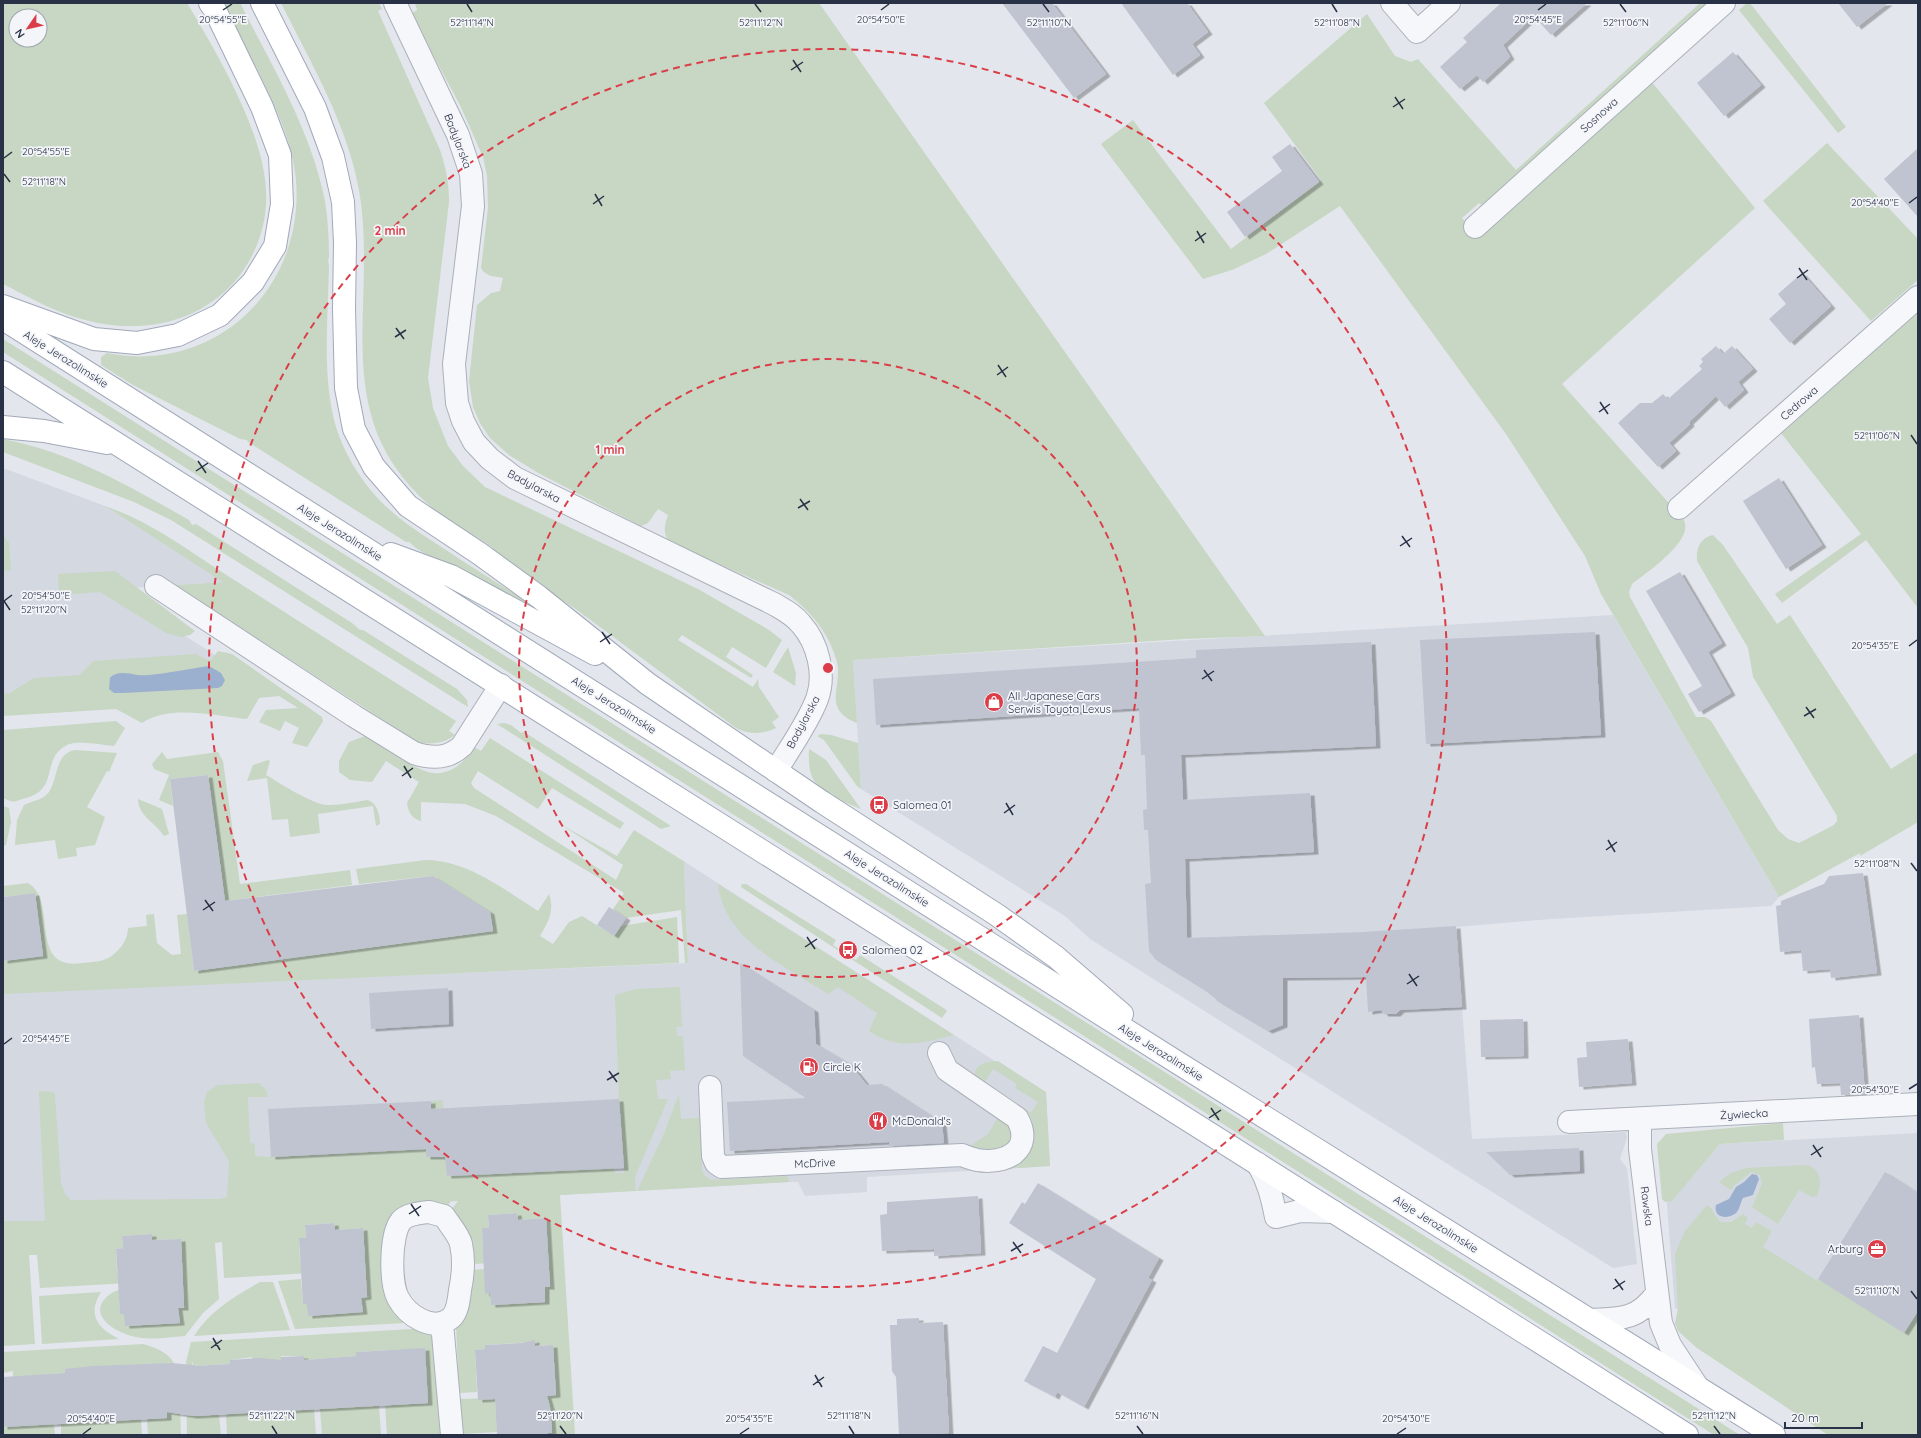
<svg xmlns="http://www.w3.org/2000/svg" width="1921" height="1438" font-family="Quicksand,sans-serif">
<defs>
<filter id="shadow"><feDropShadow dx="4.5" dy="2.5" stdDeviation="0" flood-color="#0004"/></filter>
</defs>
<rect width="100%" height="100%" fill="#e3e6ec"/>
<path fill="#d4d8e1" d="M3,468L105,506L224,582L112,589L279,696L3,713Z
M1613,615L1779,897L1771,906L1551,919L1456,927L1472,1139L1626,1132L1627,1138L1620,1159L1627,1168L1637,1264L1613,1268L1090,939L1065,916L861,789L853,660Z
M685,862L1046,1094L1050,1166L867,1177V1192L805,1196L798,1182H789L3,1227V993L688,963L684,865Z
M1918,1133V1435L1675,1308L1665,1179L1692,1177L1720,1144Z"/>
<path fill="#c7d7c3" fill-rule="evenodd" d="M3,3H187C217,53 264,133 266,191C268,223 256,256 236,280C192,331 123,336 63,313C42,305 23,294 3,284ZM16,16H40V40H16Z
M222,3H240C272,66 311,130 325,201C328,220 329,239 329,258L328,260L329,266C328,314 323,364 332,411C339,448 363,487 391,511C413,530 438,544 461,560C490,578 519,597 548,615L471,584L416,548L409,542H406L248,442L247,440L240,439L133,385L101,365V357L107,353C215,375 305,288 296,180C293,141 273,102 256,67C245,45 235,23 222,3Z
M281,3H379L382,9L378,11L440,150C446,168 449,183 449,202L428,378L433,408L448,446L463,466L485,487L698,589L769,630L782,640L766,668L732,647L726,657L753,675L751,678L682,635L678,640L753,687L758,679L759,687L779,717L772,722L776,728C763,734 749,735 736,728L577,610L494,555L493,548C474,535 445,520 429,505C330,417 375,316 361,203C352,132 313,67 281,3Z
M415,3H819L1265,636L1184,639L853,660L857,723C821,709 843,686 837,662C829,633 812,613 789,595L669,542C663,532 664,526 668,515L658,509L648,523L641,526L540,474L509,455L490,438L480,423L473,407L469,381L477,305L491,293L500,291L503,278C494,276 486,277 481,268L488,208L487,176L483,157L460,105L411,14L417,10Z
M1700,3H1710L1484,207L1479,203L1462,218L1478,236L1651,81L1755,208L1562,384L1684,520C1694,541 1647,572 1632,584L1629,592L1630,597L1696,717H1705L1711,721L1778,830L1788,839L1799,843L1834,825L1837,821V816L1753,677L1748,648L1697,561C1696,548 1700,538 1713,535L1723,545L1777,624L1790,615L1891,769L1918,752V822L1860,856V853L1779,897L1601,594L1585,556L1506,434L1340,206L1266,254L1232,270L1203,279L1101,144L1133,120L1231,249L1321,180L1264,103L1367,14L1395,56L1411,62L1418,59L1516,170Z
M1747,3H1750L1846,127L1838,133L1739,10Z
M1827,143L1918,239V280L1871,321L1763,201Z
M1918,311V608L1866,540L1782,603L1775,594L1861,534L1781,433Z
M3,339L1740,1435H1714C1144,1073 573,714 3,352Z
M3,439C71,452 129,486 189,520L192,525L196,524L352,623L360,630H363L457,689L467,700L468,707L171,520L134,502L3,452Z
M105,506C155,523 192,554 236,581C309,628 382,674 456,721L449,731L455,735C443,744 433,744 419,743L175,585L223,582Z
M3,535L9,543L11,570L3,571Z
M115,571L195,631L190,635L181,637L166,633L100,592L59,595L58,574Z
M788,647L796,673L795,686L773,672Z
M218,651L232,654L322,717L323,721L307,747L292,743L299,728L285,721L280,731L259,722L266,710L298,708L279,696L259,698L247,719C215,716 170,704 142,723L116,709L3,716V694L10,693L34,678L80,675L93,661L196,654L207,660H211Z
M116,721L125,728L114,746C102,745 77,740 67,745C40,759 60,789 26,798C14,801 16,804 3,798V730Z
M504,723L511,725L521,733L524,732L671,826L661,829L497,724Z
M821,734L831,735L858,743L861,789L857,786L824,740L817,736Z
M365,736C381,746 417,772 434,773C451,775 466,761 474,747L481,751L490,738L624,823L620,829L552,788L538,809L478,771L471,783L474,788L616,880L623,865L560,824L617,856L634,830L685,862L684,866L688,963H685L681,910L626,918L613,909L624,893L496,816L465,804L421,802V821C412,819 408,812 407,803L419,782L386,761L372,782L350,780L339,772V761L349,742Z
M809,749L826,760L861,809L835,798L834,795C811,786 808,773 809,749Z
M76,750L117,753L109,772L107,771L87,807L105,817L95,845L76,848L77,856L58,859L55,840L15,845L17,820L24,805C33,800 42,801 49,792C58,779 55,752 76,750Z
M162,752L167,759L218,752L223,761L240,884L350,870L352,885L225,901L208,775L170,779L173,806L159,800L169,775L154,769L152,764Z
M268,760L270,761L266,775C283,785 302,798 321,804C332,807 355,802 367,800C377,802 380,815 380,824L376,826L373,806L318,814L320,833L290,837L288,819L272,820L267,778L247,781L253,765Z
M138,799L162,809L169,834L164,836C156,823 138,816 138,799Z
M3,806L9,808L11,822L6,845L3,846Z
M426,860C469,861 503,889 538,911L549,894C555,911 548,922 540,936L553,944L569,922L582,916L614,936L621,926L677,917L679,963L3,994V961L43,956L35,893L3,897V886L28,883C59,901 27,971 82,963C94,962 105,962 114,954C122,948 128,938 128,928L147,926L146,915L154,914L157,943L172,955L181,954L177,915L187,914L194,971L493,931L490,912L433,876L359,884L356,869Z
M718,884L954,1035C920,1043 900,1051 869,1031L877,1013L838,987L828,994C786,967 724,940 718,884Z
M742,884H746L836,940L833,945L856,960L860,955L945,1009L947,1011L942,1018L741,887Z
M680,987L682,1027H676L677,1036H683L685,1070L670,1071L671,1079L656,1080L658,1099H668L635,1177L636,1191L560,1195L575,1435H548V1433H552L551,1411L546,1410L545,1396L556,1395L553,1345L535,1346V1340L534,1342L485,1345V1349L475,1350L477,1392L459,1393L456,1326L472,1270L484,1269L486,1293H492L493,1303L491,1304V1305L545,1302L543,1300L542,1287L552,1286L550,1285L546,1218L518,1220L517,1213L488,1215L489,1228H482L483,1251L493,1263L472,1264L449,1213L458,1201H451L445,1210L388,1225C380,1240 379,1267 384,1283C387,1294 401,1310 407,1320L405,1323L295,1329L278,1281L301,1279L303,1304L310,1303L308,1316L362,1312L359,1298L369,1297L367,1295L365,1264L361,1255H365L363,1228L335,1230L334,1223L305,1225L306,1238H299L300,1261L310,1273L224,1278L222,1242L215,1243L219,1299L203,1313L185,1336C168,1337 149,1341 132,1336C119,1333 91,1319 103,1301C107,1296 112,1292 119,1290L120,1314H127L125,1326L180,1323L177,1308L187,1307L184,1306L181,1239L152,1240V1234L122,1236L123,1248L116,1249L117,1272L128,1283L40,1288L37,1255H29L35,1344L3,1346V1221H45L39,1091L53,1092L55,1095L61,1183L65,1194L71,1200L220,1199L227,1197L229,1161L206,1123L204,1103L207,1092L218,1085L259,1083L266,1090L268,1097H248L250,1143L255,1144V1156L271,1157L426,1149V1157H433L431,1101L443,1100L447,1176L614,1168L615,1173H624L619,1099L615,995L636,989Z
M998,1061L1046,1092L1050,1166L973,1171L972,1168L1032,1144C1035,1130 1034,1121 1026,1109L1031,1113L1038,1102L1015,1088L1017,1084L993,1069L983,1085L975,1077C974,1063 986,1062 998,1061Z
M679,1094L681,1119L700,1118L702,1170L705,1176L711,1180L787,1176L789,1182L637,1191L663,1136Z
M1002,1115L1017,1135L1005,1149L977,1152L972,1148L973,1144L988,1134L999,1116Z
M1783,1123L1784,1140L1720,1144L1672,1201L1665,1202L1662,1199L1657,1144L1666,1134Z
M1807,1165C1822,1171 1822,1183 1817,1196L1812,1197L1799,1190L1778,1224L1752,1207L1762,1184L1760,1175L1751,1172C1746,1177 1734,1184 1731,1190L1719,1182L1731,1173L1746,1168Z
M1707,1205C1714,1209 1715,1218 1721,1222H1731L1743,1214L1748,1218L1745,1224L1752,1228L1756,1222L1772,1231L1763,1247L1816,1280L1818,1279L1904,1333L1918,1311V1435H1828L1697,1348L1678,1331L1675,1323L1678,1309L1675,1254L1685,1231Z
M260,1282H273L290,1330L194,1336C211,1310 234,1297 260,1282Z
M101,1292C87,1315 97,1328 119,1339L42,1344L39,1296Z
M429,1328L432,1330L444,1434L387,1435L385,1405L428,1403L424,1348H423V1353L400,1354L399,1349H398V1354L388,1350L356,1352V1356L304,1360V1356H281V1362L254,1363L252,1357L231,1360L230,1364L194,1366L192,1361L195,1416L219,1415L221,1435H187L186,1362L191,1342Z
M143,1344C154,1347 168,1352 174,1363C182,1376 180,1418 181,1435H148L147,1419L167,1418V1407L172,1406L169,1362L168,1363V1367L118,1365L117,1370L65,1369V1373L13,1377V1371L3,1373V1352Z
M495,1398L497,1432L461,1434L459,1399Z
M379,1405L381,1435H322L320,1409Z
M314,1409L316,1435H227L226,1414Z
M141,1419L142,1435H61V1424Z
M54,1424L55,1435H3V1427Z"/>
<path fill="#9bb0cf" d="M209,666L221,673L225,680L222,686L218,688L123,693H114L109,689L110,678C116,671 128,673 137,675C152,677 192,668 209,666Z
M1752,1174L1757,1175L1759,1179L1753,1195L1743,1198C1740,1203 1740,1209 1736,1213C1727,1220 1713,1218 1716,1205L1729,1199L1736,1187L1744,1182Z"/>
<path fill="#c0c4d0" filter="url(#shadow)" d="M1002,3H1052L1106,74L1074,98Z
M1121,3H1187L1208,32L1192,44L1200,55L1173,75Z
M1501,3H1587L1551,35L1534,16L1503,45L1510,57L1483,82L1477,75L1460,89L1440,67L1467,42L1463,38Z
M1838,3H1888L1857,27Z
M1733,52L1761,85L1724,116L1697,83Z
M1290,144L1319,182L1245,237L1227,212L1282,171L1272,157Z
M1918,148V217L1884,179Z
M1802,273L1831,306L1790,343L1769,319L1786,304L1778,294Z
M1716,346L1723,354L1732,346L1753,369L1738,382L1744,390L1725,407L1716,396L1689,422L1690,424L1669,443L1676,451L1658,467L1618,423L1640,403H1652L1663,394L1668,399L1702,369L1699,366L1703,362L1701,359Z
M1779,478L1822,545L1786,569L1743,501Z
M1680,572L1722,643L1708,652L1731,693L1699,712L1688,694L1702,686L1646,591Z
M1595,632L1601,735L1426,744L1420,640Z
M1371,642L1376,746L1181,755L1183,800L1310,793L1314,852L1185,859L1187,938L1363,932L1456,926L1462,1007L1400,1010L1396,1014H1384L1381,1010L1368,1012L1366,977L1283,978V1025L1268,1031L1217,1001L1216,999L1206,991L1156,960L1149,951L1145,884L1151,883L1148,830H1144L1143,810L1147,809L1145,755H1141L1139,708L876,725L873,679L1196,658V650Z
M208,775L225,901L433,876L490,912L493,931L194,971L170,779Z
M1863,873L1877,973L1831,978L1830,969L1803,971L1801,950L1780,952L1776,906L1781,905V901L1824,884L1829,876Z
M35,893L43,956L3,961V897Z
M609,907L626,918L614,936L597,925Z
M740,963L814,1010L816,1044L850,1064L867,1085L882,1084L942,1123L944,1143L889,1146V1142L730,1151L727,1102L806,1098L743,1056Z
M448,988L449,1024L371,1029L369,993Z
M1859,1015L1865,1094L1841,1095L1840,1083L1817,1084L1815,1067L1812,1068L1809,1019Z
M1523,1019L1524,1056L1481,1057L1480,1020Z
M1628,1039L1632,1083L1579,1087L1577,1058L1587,1057L1586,1042Z
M619,1099L624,1168L447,1176L445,1157H426V1149L271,1157L268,1109L431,1101V1109Z
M1579,1148L1580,1171L1510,1175L1486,1152Z
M1885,1172L1918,1193V1311L1904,1333L1818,1279Z
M1038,1183L1159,1258L1148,1278L1152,1280L1084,1407L1057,1392L1055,1397L1024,1381L1043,1346L1057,1353L1096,1279L1009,1223L1022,1202L1025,1204Z
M978,1196L981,1253L934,1256V1249L882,1251L880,1215L887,1214V1202Z
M517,1213L518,1220L546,1218L550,1287H545V1302L491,1305L490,1293L485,1294L482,1228H489L488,1215Z
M334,1223L335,1230L363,1228L367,1297L361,1298L363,1312L308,1316L307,1304H303L299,1238H306L305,1225Z
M152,1234V1240L181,1239L184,1308H178L180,1323L125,1326L124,1314H120L116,1249L123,1248L122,1236Z
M919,1318V1323L943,1322L949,1433L899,1435L896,1377L892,1371L890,1325H897V1319Z
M535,1340V1346L553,1345L556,1395L547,1396L550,1407L552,1433H548V1435H497L495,1399L478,1400L475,1350L485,1349V1345L522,1343Z
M425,1348L428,1403L193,1416L167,1412V1418L3,1427V1377L65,1373V1369L93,1366L171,1363L194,1365V1366L230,1364V1360L260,1358L281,1360V1357L304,1356V1360L356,1356V1352Z"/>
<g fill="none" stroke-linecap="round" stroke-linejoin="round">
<defs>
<path id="minor" d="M395,3L458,135L471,174L473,206L454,364L457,403L463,421L474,442L490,459L515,478L774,604C784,610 794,615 801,624C818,643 826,675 817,699C808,723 789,749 776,771
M1392,3L1417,32L1449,3
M1475,227L1724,3
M1679,508L1918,297
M156,586L354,716L414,753C432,759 448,759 462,746L501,685
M710,1087L713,1156L716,1163L722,1167L962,1155C967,1157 972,1159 977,1160C1005,1165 1035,1150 1017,1118L947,1070L939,1053
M1640,1119V1149L1661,1323L1670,1345L1697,1386
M1569,1122L1918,1104
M1258,1164C1268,1181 1272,1197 1276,1217L1300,1211L1334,1212
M429,1212L444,1216C449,1224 459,1235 461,1244C464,1258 463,1276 460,1290C459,1298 458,1312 451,1318C433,1333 407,1315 398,1298C390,1283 390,1235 401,1221C407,1214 420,1213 429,1212Z
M1590,1320C1620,1319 1638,1320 1657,1293
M442,1323L452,1435"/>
<path id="major" d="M262,3L315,108L333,157L343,202L345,243L344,309L346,388L354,429L374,467L408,506L480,554L539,597L648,684L822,802L997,915L1056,957L1122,1014
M3,306L94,339L137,343L178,335L220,315L253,282L275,246L282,204L280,155L262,107L215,10L210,3
M3,319L1175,1061L1774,1435
M3,372L1687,1435
M3,427L44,431L107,443
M391,554L451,576L595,654"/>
</defs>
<use href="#minor" stroke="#abb0ba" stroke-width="24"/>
<use href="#major" stroke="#a1a9b9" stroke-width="24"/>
<use href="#minor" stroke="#f6f7fa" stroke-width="22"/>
<use href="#major" stroke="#fff" stroke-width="22"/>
</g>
<path fill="none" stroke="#293146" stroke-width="1.5" d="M467,4L472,12M755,4L761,12M1043,4L1049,12M1332,4L1337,12M1620,4L1626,12M223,10L232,4M881,10L889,4M1538,10L1546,4M793,60L801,72M791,70L803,62M1395,97L1403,109M1393,107L1405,99M4,158L12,152M4,174L10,182M595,194L602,206M1909,203L1917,197M593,204L604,196M1197,231L1204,243M1195,241L1206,233M1799,268L1807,280M1797,278L1808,270M396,328L404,339M395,337L406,330M998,365L1006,377M997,375L1008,367M1600,402L1608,414M1599,412L1610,404M1911,435L1917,444M198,461L206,473M196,471L208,463M800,499L808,510M798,508L810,501M1402,536L1410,547M1400,546L1412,538M4,601L12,595M4,601L10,610M602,632L610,644M600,642L612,634M1909,646L1917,640M1204,670L1212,681M1202,679L1214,671M1806,707L1814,718M1804,716L1816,709M404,766L411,778M402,776L413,768M1006,803L1013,815M1004,813L1015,805M1608,840L1615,852M1606,850L1617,842M1911,863L1917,871M205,900L213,911M203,910L215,902M807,937L815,949M805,947L817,939M1409,974L1417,986M1407,984L1419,976M4,1044L12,1038M609,1071L617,1082M607,1080L619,1073M1909,1089L1917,1084M1211,1108L1219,1120M1209,1118L1221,1110M1813,1145L1821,1157M1811,1155L1823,1147M411,1204L419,1216M409,1214L421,1206M1013,1242L1021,1253M1011,1251L1023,1244M1615,1279L1623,1290M1613,1289L1625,1281M1911,1291L1917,1299M213,1338L220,1350M211,1348L222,1340M815,1375L822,1387M813,1385L824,1377M272,1426L277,1434M560,1426L566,1434M849,1426L854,1434M1137,1426L1143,1434M1714,1426L1720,1434M83,1434L91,1428M740,1434L749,1428M1397,1434L1406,1428"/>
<g fill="none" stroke="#db3e48" stroke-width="2" stroke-dasharray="7 5">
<circle cx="828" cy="668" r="309"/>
<circle cx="828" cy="668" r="619"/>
</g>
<defs>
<symbol id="shop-disc" viewBox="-11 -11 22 22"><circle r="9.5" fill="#db3e48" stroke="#f3f5f9"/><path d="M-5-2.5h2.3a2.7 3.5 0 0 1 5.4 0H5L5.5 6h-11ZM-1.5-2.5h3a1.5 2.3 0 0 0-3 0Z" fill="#fff"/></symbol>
<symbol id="bus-disc" viewBox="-11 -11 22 22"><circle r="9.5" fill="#db3e48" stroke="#f3f5f9"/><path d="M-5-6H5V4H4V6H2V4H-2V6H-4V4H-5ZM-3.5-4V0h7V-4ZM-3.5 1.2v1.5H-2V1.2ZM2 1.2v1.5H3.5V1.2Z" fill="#fff"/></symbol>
<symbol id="fuel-disc" viewBox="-11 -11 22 22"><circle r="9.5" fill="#db3e48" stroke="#f3f5f9"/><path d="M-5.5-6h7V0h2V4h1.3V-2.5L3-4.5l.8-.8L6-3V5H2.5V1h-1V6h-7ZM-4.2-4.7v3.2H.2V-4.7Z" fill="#fff"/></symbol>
<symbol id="restaurant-disc" viewBox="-11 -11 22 22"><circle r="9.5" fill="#db3e48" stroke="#f3f5f9"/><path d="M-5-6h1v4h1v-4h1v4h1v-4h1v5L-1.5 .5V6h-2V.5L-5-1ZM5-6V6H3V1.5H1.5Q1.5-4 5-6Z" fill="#fff"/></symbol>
<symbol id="office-disc" viewBox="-11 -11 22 22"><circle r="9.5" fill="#db3e48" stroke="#f3f5f9"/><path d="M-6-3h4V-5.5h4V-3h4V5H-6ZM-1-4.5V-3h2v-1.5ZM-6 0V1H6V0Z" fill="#fff"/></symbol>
</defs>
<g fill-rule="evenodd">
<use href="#shop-disc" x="983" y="691" width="22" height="22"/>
<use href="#bus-disc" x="868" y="794" width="22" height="22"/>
<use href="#bus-disc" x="837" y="939" width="22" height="22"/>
<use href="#fuel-disc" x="798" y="1056" width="22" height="22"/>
<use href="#restaurant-disc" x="867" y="1110" width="22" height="22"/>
<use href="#office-disc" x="1866" y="1238" width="22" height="22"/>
</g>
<g text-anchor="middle" stroke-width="3.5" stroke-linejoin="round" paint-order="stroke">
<g font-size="11" fill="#293146" stroke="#f3f5f9">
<text transform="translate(1599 115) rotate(-42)" y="4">Sosnowa</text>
<text transform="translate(458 141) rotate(69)" y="4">Badylarska</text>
<text transform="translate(66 359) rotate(32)" y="4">Aleje Jerozolimskie</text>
<text transform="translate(1799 403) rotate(-41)" y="4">Cedrowa</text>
<text transform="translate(534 486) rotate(28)" y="4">Badylarska</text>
<text transform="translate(340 532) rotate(32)" y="4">Aleje Jerozolimskie</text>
<text transform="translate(614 705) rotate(32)" y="4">Aleje Jerozolimskie</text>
<text transform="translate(803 722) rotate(-62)" y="4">Badylarska</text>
<text transform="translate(887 878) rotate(32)" y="4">Aleje Jerozolimskie</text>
<text transform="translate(1161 1052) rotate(32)" y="4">Aleje Jerozolimskie</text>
<text transform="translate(1744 1114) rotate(-3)" y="4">Żywiecka</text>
<text transform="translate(815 1163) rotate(-3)" y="4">McDrive</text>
<text transform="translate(1647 1206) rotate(83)" y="4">Rawska</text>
<text transform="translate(1436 1224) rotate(32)" y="4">Aleje Jerozolimskie</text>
</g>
<g font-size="11" fill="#293146" stroke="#f3f5f9" text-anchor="start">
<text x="1008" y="700">All Japanese Cars<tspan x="1008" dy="13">Serwis Toyota Lexus</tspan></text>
<text x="893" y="809">Salomea 01</text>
<text x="862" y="954">Salomea 02</text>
<text x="823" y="1071">Circle K</text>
<text x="892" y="1125">McDonald's</text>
<text x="1863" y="1253" text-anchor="end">Arburg</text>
</g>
</g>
<g font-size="10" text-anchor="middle" fill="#293146" stroke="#f3f5f9" stroke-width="3.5" stroke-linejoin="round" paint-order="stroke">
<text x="223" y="23">20°54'55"E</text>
<text x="881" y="23">20°54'50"E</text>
<text x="1538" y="23">20°54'45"E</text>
<text x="472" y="26">52°11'14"N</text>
<text x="761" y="26">52°11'12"N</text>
<text x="1049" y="26">52°11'10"N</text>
<text x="1337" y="26">52°11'08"N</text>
<text x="1626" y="26">52°11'06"N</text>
<text x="46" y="155">20°54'55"E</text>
<text x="44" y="185">52°11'18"N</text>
<text x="1875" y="206">20°54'40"E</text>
<text x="1877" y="439">52°11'06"N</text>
<text x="46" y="599">20°54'50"E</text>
<text x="44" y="613">52°11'20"N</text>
<text x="1875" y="649">20°54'35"E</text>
<text x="1877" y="867">52°11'08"N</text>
<text x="46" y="1042">20°54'45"E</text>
<text x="1875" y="1093">20°54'30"E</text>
<text x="1877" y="1294">52°11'10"N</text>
<text x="272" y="1419">52°11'22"N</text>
<text x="560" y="1419">52°11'20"N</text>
<text x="849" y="1419">52°11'18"N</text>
<text x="1137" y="1419">52°11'16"N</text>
<text x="1714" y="1419">52°11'12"N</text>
<text x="91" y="1422">20°54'40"E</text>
<text x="749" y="1422">20°54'35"E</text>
<text x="1406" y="1422">20°54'30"E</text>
</g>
<circle cx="828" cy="668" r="6" fill="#db3e48" stroke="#f3f5f9" stroke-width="2"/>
<g font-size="12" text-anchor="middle" font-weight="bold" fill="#db3e48" stroke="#f3f5f9" stroke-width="3.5" stroke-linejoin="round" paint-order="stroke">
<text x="390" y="235">2 min</text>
<text x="610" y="454">1 min</text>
</g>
<rect width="1921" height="1438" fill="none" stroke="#293146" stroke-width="8"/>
<g transform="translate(28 28) rotate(236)"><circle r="19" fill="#f3f5f9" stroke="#a2a7b1"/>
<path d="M0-3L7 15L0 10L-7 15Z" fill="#db3e48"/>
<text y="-6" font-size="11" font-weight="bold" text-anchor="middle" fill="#293146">N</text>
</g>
<path d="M1785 1422v6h77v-6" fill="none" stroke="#293146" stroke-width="2"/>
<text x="1791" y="1422" font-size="12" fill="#293146" stroke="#f3f5f9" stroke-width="3" paint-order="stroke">20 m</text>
</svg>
